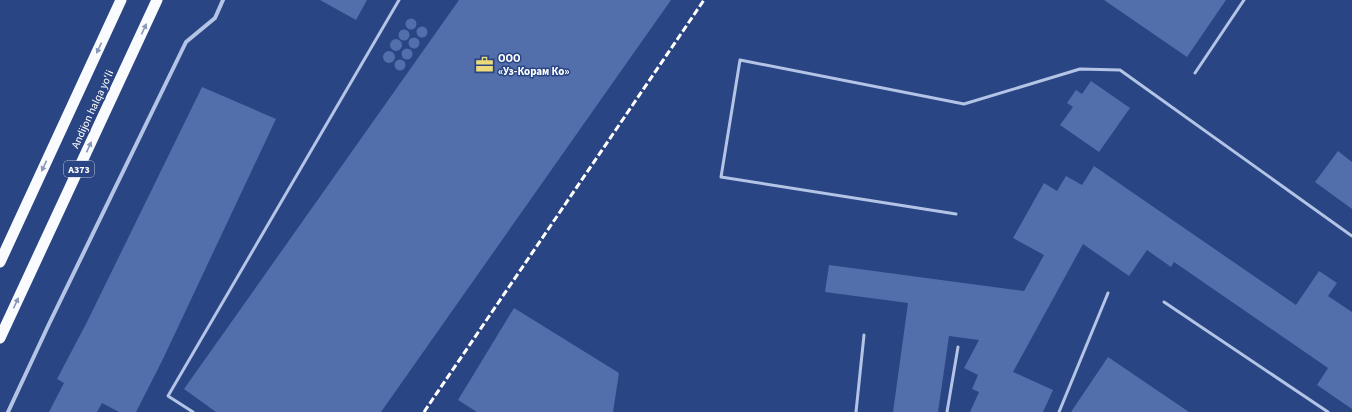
<svg xmlns="http://www.w3.org/2000/svg" width="1352" height="412" font-family="'Source Sans 3',sans-serif">
<rect width="100%" height="100%" fill="#2a4583"/>
<path fill="#526eab" d="M320,0H367L356,20Z
M459,0H671L381,412H216L184,389Z
M1104,0H1226L1187,57Z
M405.5 24a5.5 5.5 0 1 1 11 0a5.5 5.5 0 1 1-11 0Z
M416.5 32a5.5 5.5 0 1 1 11 0a5.5 5.5 0 1 1-11 0Z
M398.5 35a5.5 5.5 0 1 1 11 0a5.5 5.5 0 1 1-11 0Z
M408.5 43a5.5 5.5 0 1 1 11 0a5.5 5.5 0 1 1-11 0Z
M390 45a6 6 0 1 1 12 0a6 6 0 1 1-12 0Z
M401.5 54a5.5 5.5 0 1 1 11 0a5.5 5.5 0 1 1-11 0Z
M383 57a6 6 0 1 1 12 0a6 6 0 1 1-12 0Z
M394.5 65a5.5 5.5 0 1 1 11 0a5.5 5.5 0 1 1-11 0Z
M1091,81L1130,108L1099,152L1060,125L1073,107L1067,103L1076,90L1082,94Z
M202,87L276,119L162,361L136,412H119L102,403L97,412H49L64,383L57,379L87,322Z
M1338,151L1352,162V209L1315,182Z
M1094,166L1296,305L1319,271L1337,283L1328,296L1352,312V409L1317,385L1328,368L1174,262L1171,267L1147,250L1129,276L1083,244L1013,372L1053,390L1043,412H970L979,392L972,389L978,375L964,368L979,340L949,336L938,412H893L908,303L825,292L829,265L1024,291L1044,255L1013,238L1044,183L1057,191L1066,176L1082,185Z
M514,308L619,373L613,412H477L458,400Z
M1108,357L1189,412H1071Z"/>
<g fill="none" stroke-linecap="round" stroke-linejoin="round">
<path stroke="#b3c4e6" stroke-width="3" d="M1195,73L1244,0
M956,214L721,177L740,60L964,104L1080,69L1120,70L1352,236
M1164,302L1328,412
M193,412L168,396L399,0
M856,412L864,335
M947,412L958,347
M1059,412L1108,293"/>
<path stroke="#b3c4e6" stroke-width="4" d="M8,412L49,324L186,42L215,18L223,0"/>
<path stroke="#fafbfe" stroke-width="11" d="M0,262L121,0
M0,338L157,0"/>
<path stroke="#fff" stroke-width="3" stroke-dasharray="7 3" stroke-linecap="butt" d="M424,412L704,0"/>
</g>
<defs><path id="oneway-solid" d="M-6-.8H1V-3.2L6.5 0L1 3.2V.8H-6Z"/></defs>
<g fill="#8897ba">
<use href="#oneway-solid" transform="translate(144 29) rotate(-65)"/>
<use href="#oneway-solid" transform="translate(99 48) rotate(115)"/>
<use href="#oneway-solid" transform="translate(89 147) rotate(-65)"/>
<use href="#oneway-solid" transform="translate(44 166) rotate(115)"/>
<use href="#oneway-solid" transform="translate(16 303) rotate(-65)"/>
</g>
<defs>
<symbol id="office-bare" viewBox="-9 -9 18 18"><path d="M-6-3h4V-5.5h4V-3h4V5H-6ZM-1-4.5V-3h2v-1.5ZM-6 0V1H6V0Z" fill="#eddb7b" stroke="#2a4583" stroke-width="2.5" paint-order="stroke"/></symbol>
</defs>
<g fill-rule="evenodd">
<use href="#office-bare" x="472" y="52" width="25" height="25"/>
</g>
<g text-anchor="middle" stroke-width="3" stroke-linejoin="round" paint-order="stroke">
<rect fill="#2a4583" stroke="#bfc7da" stroke-width="1" x="64" y="161" width="30" height="16" rx="3"/>
<g font-size="10" font-weight="bold" fill="#fff">
<text x="79" y="173">A373</text>
</g>
<g font-size="11" font-weight="bold" fill="#fff" stroke="#2a4583" text-anchor="start">
<text x="498" y="62">ООО<tspan x="498" dy="13">«Уз-Корам Ко»</tspan></text>
</g>
<g font-size="11" fill="#fff" stroke="#2a4583">
<text transform="translate(92 109) rotate(-65)" y="4">Andijon halqa yo‘li</text>
</g>
</g>
</svg>
